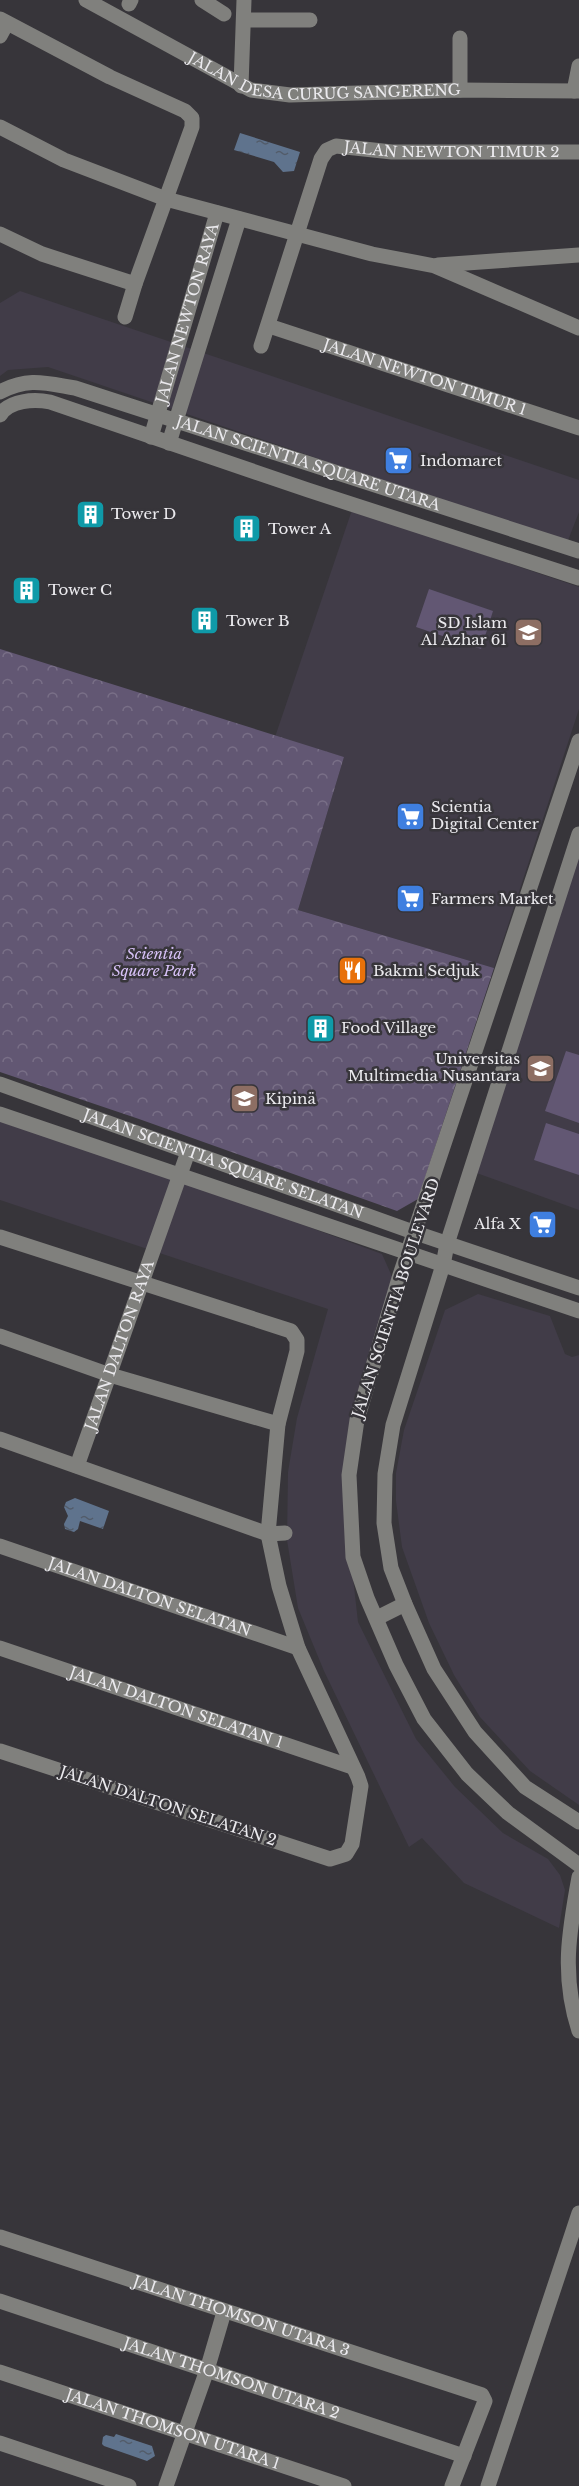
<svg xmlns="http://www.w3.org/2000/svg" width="579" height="2486" font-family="'Libre Baskerville',serif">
<defs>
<pattern id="park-crowns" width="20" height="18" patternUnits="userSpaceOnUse" patternTransform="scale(1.5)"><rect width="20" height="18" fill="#625773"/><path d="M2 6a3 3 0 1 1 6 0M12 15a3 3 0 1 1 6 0" fill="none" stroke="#796f87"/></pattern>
<pattern id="water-ripples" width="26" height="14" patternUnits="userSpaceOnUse" patternTransform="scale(1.5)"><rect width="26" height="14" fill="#5f738d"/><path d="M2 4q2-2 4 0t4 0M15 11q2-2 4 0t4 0" fill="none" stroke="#525c6a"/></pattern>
</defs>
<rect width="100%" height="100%" fill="#37353a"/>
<path fill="#413c48" d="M20,291L579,480V512L567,543L48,367L8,370L0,376V303Z
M352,510L579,587V709L494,968L298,910L344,757L275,737Z
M579,846V1210L471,1171Z
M0,1119L130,1161L382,1254L394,1281L350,1423L349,1542L358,1622L416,1739L455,1787L503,1833L548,1859L560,1875L565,1890L559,1928L464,1883L422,1838L409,1847L324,1671L298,1608L287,1540L288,1472L297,1418L328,1309L0,1200Z
M478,1294L550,1316L565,1354L572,1357L579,1355V1805L530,1771L480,1717L454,1675L429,1623L402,1547L396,1501V1473L404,1430L445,1310Z"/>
<path fill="#625773" d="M429,589L493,611L481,649L416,627Z
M566,1051L579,1055V1123L545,1111Z
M546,1123L579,1134V1175L534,1160Z"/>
<path fill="url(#park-crowns)" d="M0,649L344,757L298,910L494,968L418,1199L397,1211L139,1119L0,1072Z"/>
<path fill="url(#water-ripples)" d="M240,133L300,152L294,171L283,172L274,162L234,150Z
M75,1498L109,1511L103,1529L80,1521L78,1529L74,1532L65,1529L64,1524L68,1516L64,1507L66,1502Z
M116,2434L152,2446L155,2456L147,2461L104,2446L102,2444L103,2437L106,2435L114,2437Z"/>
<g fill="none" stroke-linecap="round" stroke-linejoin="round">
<g stroke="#80807d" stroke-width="15">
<path id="s1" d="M86,0L251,90L290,95L460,90L579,91"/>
<path d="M202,0L224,14"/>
<path d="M129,4L131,0"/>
<path d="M0,19L110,77L185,111L192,118V127L135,284L125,317"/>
<path d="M244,20H310"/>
<path d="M0,36L7,23"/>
<path d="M460,38V90"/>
<path d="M241,86L244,0"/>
<path d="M574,91L579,66"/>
<path d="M0,127L64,160L166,199L372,254L435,266L579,328"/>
<path d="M0,234L42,254L135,284"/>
<path d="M438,265L579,255"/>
<path id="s2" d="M269,326L579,428"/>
<path id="s3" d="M261,346L321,159L327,150L336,146L392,152H579"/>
<path id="s4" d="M0,392C28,377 45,383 75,388L579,551"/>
<path d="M0,415C10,400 34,399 50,402L308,490L579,578"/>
<path id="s5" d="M151,437L217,213"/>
<path d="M169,443L239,219"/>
<path d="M579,741L400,1275L357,1420L349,1475L353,1557L367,1598L396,1665L424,1719L467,1774L508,1813L579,1865"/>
<path d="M579,834L447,1244L443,1265L393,1425L385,1474L384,1523L391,1568L405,1604L434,1669L475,1732L525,1787L579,1822"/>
<path id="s6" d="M0,1084L416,1233L579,1288"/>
<path d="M0,1114L579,1311"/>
<path d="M0,1237L291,1331L297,1340V1351L278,1424L268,1534L279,1586L298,1648L358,1777L361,1786L352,1844L346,1854L330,1859L0,1751"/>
<path d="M0,1336L110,1375L278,1424"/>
<path d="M0,1439L268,1534L285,1533"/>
<path id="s7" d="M77,1466L188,1152"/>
<path id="s8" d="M0,1546L298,1648"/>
<path d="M377,1618L405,1604"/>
<path id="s9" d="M0,1648L352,1767"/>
<path d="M579,1877C569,1931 561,1976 579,2031"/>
<path id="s10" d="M0,2237L482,2395L485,2401L452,2486"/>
<path id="s11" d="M0,2301L464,2456"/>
<path id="s12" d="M0,2372L344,2486"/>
<path d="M0,2443L129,2486"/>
<path d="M166,2486L207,2370L224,2312"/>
<path d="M488,2486L579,2213"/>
</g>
</g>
<defs>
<symbol id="supermarket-square" viewBox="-11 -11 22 22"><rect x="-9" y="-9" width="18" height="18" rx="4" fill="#3f7fe0" stroke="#37353a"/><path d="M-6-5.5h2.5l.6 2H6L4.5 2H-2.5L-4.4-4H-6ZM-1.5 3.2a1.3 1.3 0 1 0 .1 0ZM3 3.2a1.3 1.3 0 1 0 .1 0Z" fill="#fff"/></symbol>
<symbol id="building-square" viewBox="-11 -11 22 22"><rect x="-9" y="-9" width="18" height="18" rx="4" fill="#0f9aa8" stroke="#37353a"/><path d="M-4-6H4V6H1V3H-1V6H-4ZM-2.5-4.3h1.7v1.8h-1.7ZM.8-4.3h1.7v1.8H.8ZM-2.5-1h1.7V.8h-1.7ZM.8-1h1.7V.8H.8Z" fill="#fff"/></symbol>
<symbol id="school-square" viewBox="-11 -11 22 22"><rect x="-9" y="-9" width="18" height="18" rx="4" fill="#8d6e63" stroke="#37353a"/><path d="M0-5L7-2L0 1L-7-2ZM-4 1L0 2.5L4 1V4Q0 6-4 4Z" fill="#fff"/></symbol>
<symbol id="restaurant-square" viewBox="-11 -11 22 22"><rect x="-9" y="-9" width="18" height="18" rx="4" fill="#e8710a" stroke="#37353a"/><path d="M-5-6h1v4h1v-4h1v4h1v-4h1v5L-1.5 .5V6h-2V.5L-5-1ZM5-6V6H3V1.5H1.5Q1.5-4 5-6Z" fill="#fff"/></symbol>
<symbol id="university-square" viewBox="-11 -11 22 22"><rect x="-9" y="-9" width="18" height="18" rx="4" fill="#8d6e63" stroke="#37353a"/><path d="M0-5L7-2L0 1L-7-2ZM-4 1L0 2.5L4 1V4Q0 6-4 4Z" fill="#fff"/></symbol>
</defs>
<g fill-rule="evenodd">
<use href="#supermarket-square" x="382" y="444" width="33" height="33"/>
<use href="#building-square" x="74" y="498" width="33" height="33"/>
<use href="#building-square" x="230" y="512" width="33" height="33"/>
<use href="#building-square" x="10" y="574" width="33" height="33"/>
<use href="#building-square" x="188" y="604" width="33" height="33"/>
<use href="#school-square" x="512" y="616" width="33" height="33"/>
<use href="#supermarket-square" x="394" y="800" width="33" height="33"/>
<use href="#supermarket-square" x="394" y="882" width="33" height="33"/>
<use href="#restaurant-square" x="336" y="954" width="33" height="33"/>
<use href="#building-square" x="304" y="1012" width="33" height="33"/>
<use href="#university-square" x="524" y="1052" width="33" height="33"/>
<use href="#school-square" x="228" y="1082" width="33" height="33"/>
<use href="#supermarket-square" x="526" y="1208" width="33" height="33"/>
</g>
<g text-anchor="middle" stroke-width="5" stroke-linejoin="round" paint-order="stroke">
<g font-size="15" fill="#ebeaee" stroke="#37353a">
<text dy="5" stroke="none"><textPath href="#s1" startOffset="258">JALAN DESA CURUG SANGERENG</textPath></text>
<text dy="5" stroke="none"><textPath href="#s3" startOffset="333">JALAN NEWTON TIMUR 2</textPath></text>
<text dy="5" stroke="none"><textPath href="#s5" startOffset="129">JALAN NEWTON RAYA</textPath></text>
<text dy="5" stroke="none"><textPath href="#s2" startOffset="164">JALAN NEWTON TIMUR 1</textPath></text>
<text dy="5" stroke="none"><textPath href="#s4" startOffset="322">JALAN SCIENTIA SQUARE UTARA</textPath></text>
<text dy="5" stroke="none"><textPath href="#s6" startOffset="237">JALAN SCIENTIA SQUARE SELATAN</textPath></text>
<text transform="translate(396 1298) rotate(-72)" y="5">JALAN SCIENTIA BOULEVARD</text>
<text dy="5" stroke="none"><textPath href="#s7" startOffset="128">JALAN DALTON RAYA</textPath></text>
<text dy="5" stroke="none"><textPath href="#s8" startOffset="158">JALAN DALTON SELATAN</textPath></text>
<text dy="5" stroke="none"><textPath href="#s9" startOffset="186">JALAN DALTON SELATAN 1</textPath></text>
<text transform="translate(168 1806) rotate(18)" y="5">JALAN DALTON SELATAN 2</text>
<text dy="5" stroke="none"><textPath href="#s10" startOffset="254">JALAN THOMSON UTARA 3</textPath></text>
<text dy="5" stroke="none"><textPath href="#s11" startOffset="244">JALAN THOMSON UTARA 2</textPath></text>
<text dy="5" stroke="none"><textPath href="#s12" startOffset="182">JALAN THOMSON UTARA 1</textPath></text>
</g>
<g font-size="15" fill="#ebeaee" stroke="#37353a" text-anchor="start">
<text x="420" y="466">Indomaret</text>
<text x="111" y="519">Tower D</text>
<text x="268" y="534">Tower A</text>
<text x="48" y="595">Tower C</text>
<text x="226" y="626">Tower B</text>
<text x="507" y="628" text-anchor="end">SD Islam<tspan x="507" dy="17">Al Azhar 61</tspan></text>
<text x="431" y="812">Scientia<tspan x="431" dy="17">Digital Center</tspan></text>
<text x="431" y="904">Farmers Market</text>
<text x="373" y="976">Bakmi Sedjuk</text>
<text x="341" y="1033">Food Village</text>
<text x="520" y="1064" text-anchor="end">Universitas<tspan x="520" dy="17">Multimedia Nusantara</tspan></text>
<text x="265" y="1104">Kipinä</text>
<text x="521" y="1229" text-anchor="end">Alfa X</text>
</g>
<g font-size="15" font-style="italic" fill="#d7c1f7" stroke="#37353a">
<text x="154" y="959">Scientia<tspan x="154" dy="17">Square Park</tspan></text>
</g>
</g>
</svg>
